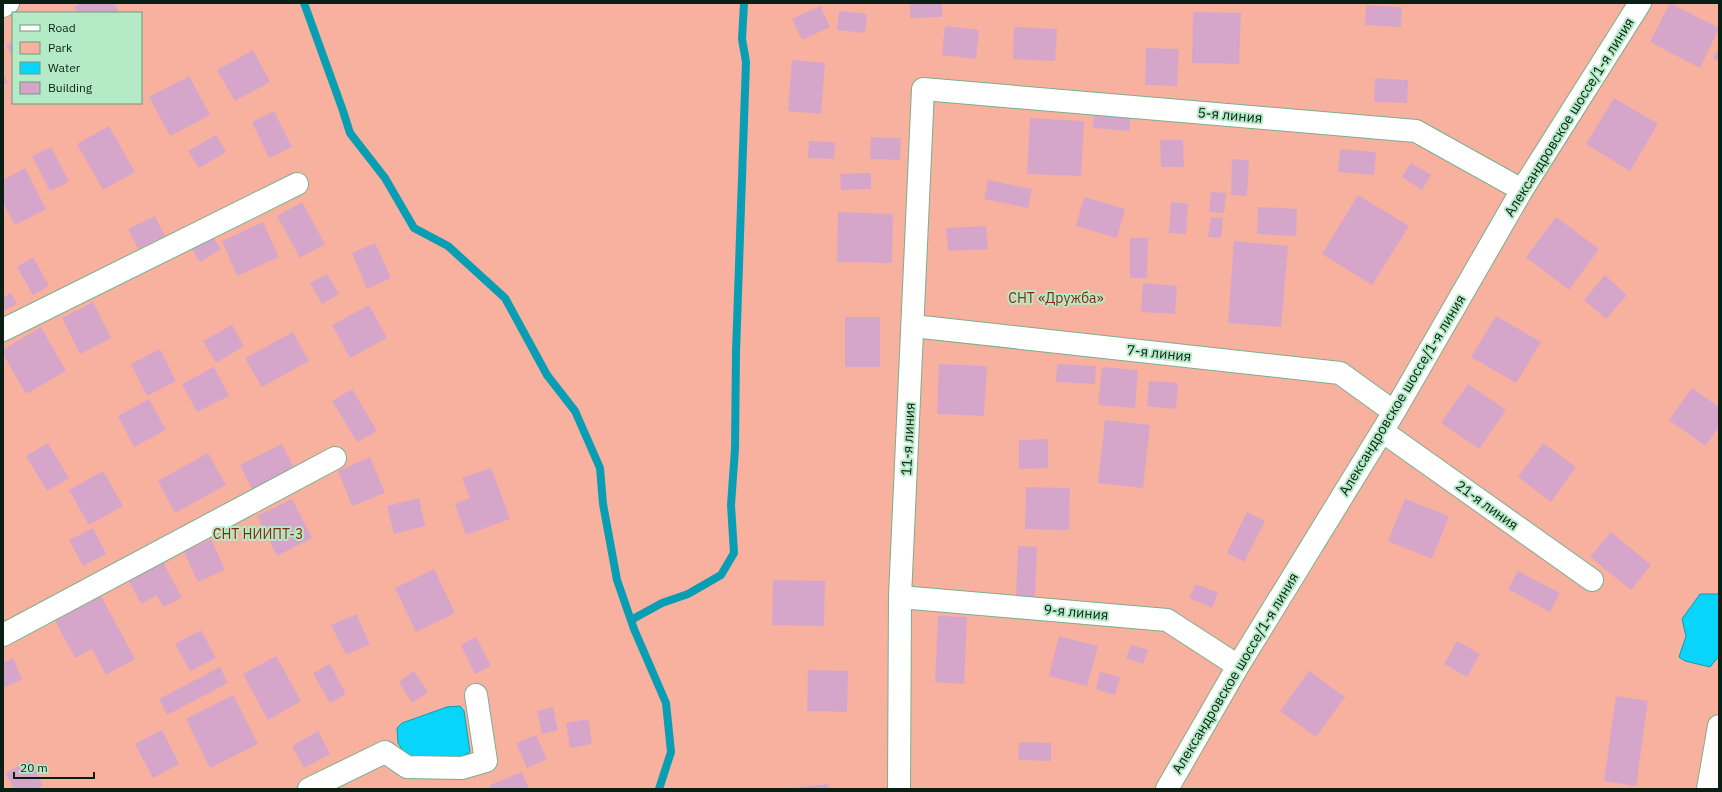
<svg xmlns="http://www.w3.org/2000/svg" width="1722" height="792" font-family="'IBM Plex Sans',sans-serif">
<rect width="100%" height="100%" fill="#b4eac6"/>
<path fill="#f8b19e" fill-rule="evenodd" d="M3,3H1719V789H3ZM13,13H141V103H13Z"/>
<path fill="#08d5f9" stroke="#099eb4" d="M1700,594H1719V656L1710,667L1685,661L1679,657L1686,636L1682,619Z
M460,706L464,711L470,752L454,761L406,755L398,743L397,728L402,723L447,707Z"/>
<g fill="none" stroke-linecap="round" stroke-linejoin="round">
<path stroke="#099eb4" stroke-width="8" d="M304,3L342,108L350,133L385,178L414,228L448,246L505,298L547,375L575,411L600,468L603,504L617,580L634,629L666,703L671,752L659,789
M631,620L662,603L688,594L721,575L734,553L731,505L735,449L736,352L746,62L742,39L744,3"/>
</g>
<path fill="#d6a6ca" d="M81,3H114L119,13H77L74,7Z
M910,3H942V17L910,18Z
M1670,3L1719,28L1700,68L1650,42Z
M1366,5L1402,7L1401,27L1365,25Z
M820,6L830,27L802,40L792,19Z
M839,11L867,14L865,33L837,30Z
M1193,12L1241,13L1239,64L1192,63Z
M945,26L979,30L976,59L942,55Z
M1014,27L1057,29L1055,61L1013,59Z
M13,42V57L6,45Z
M1719,47V61L1713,58Z
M1146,48L1179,49L1177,86L1145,85Z
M253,50L270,82L235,101L217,70Z
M792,60L825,63L821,114L788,111Z
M3,73L8,83L3,85Z
M189,76L210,115L170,136L149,97Z
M1375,78L1408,80L1407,103L1374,102Z
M1614,98L1658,124L1630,171L1586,144Z
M274,111L292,147L269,158L252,122Z
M1094,113L1131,116L1129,131L1093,128Z
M1030,118L1084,121L1081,176L1027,174Z
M109,126L135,172L103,190L77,144Z
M216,135L226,152L199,168L188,151Z
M871,137L901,138L900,160L870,159Z
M1160,140H1183L1184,167H1161Z
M809,141L835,142L834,159L808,158Z
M51,147L69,182L50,191L32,156Z
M1340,149L1376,152L1374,175L1338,172Z
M1232,159L1249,160L1247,196L1231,195Z
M1411,163L1431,175L1422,190L1402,177Z
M25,168L46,209L15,225L3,202V180Z
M871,173V189L841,190L840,174Z
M988,180L1032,189L1028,208L984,199Z
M1211,192L1226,193L1224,213L1209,212Z
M1358,195L1409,226L1372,285L1322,254Z
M1084,197L1125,209L1117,238L1076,226Z
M302,202L325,244L300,258L277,216Z
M1171,202L1188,204L1186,234L1169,233Z
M1258,207L1297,209L1296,236L1257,234Z
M838,212L893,214L892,263L837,262Z
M155,216L165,236L138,249L128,229Z
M1211,217L1223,218L1221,238L1208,237Z
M1556,217L1599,249L1569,290L1526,257Z
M263,222L279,257L237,276L222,241Z
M986,226L988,249L948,251L946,228Z
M213,237L221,249L200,262L192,249Z
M1130,238H1148L1147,278H1130Z
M1234,241L1288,246L1281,327L1228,323Z
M375,243L391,278L367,289L352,253Z
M33,257L49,286L33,295L17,267Z
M327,274L339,294L322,304L310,283Z
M1605,275L1627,295L1606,319L1584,300Z
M1143,283L1177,286L1175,314L1141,312Z
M11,293L17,304L3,311V297Z
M93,302L111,338L80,354L62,318Z
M369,305L387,338L350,358L332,325Z
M1496,316L1541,342L1516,383L1471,357Z
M845,317H880V367H845Z
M232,325L244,346L216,363L203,341Z
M41,327L66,371L26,394L3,354V350Z
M293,332L309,361L262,387L245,358Z
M160,349L176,381L147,396L131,364Z
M939,364L987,366L984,416L937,414Z
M1057,364L1096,366L1095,384L1056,382Z
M214,367L229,396L197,412L182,384Z
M1102,367L1138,370L1135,408L1098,405Z
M1149,381L1178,383L1176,409L1147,406Z
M1468,384L1506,410L1479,449L1441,423Z
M1692,388L1719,407V427L1705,446L1669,420Z
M352,389L377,431L357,442L332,401Z
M149,399L166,430L134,447L118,416Z
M1105,420L1150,425L1143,488L1098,483Z
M1048,439V468L1019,469V440Z
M48,443L69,478L47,491L26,456Z
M1543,443L1576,467L1551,502L1518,477Z
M282,444L294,468L252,489L240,465Z
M208,453L226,485L175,513L158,481Z
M370,457L385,493L352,506L338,471Z
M491,468L510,519L466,535L455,504L470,498L462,478Z
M103,471L123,506L89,525L69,490Z
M1026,487L1070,488L1069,530L1025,529Z
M419,498L425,526L394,534L387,506Z
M292,499L312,538L277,556L257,516Z
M1405,499L1449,516L1432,559L1388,541Z
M1247,512L1265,521L1244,562L1227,553Z
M93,528L106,554L83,566L69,540Z
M1611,532L1651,565L1631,590L1590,557Z
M211,539L225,570L198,582L184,552Z
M1018,546L1037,547L1035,597L1016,596Z
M161,558L182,598L163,607L157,595L141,604L126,575Z
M434,569L455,613L416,632L395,588Z
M1518,571L1560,593L1550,612L1508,589Z
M773,580L825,581L824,626L772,625Z
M1196,584L1218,593L1212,608L1189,598Z
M101,596L135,659L106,675L92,649L75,658L55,621Z
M356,614L370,644L346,655L331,625Z
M938,616L967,617L964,684L935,682Z
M201,630L216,658L190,671L175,644Z
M1059,636L1098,646L1087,686L1049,676Z
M476,637L491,666L475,674L461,645Z
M1457,641L1480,654L1467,677L1444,664Z
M1131,645L1148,650L1143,664L1126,658Z
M276,656L301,701L268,720L243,674Z
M13,658L22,679L3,688V663Z
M330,664L346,694L330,703L313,673Z
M220,667L228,683L167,715L159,699Z
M808,670L848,671L847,712L807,711Z
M414,671L428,692L412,703L399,682Z
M1309,671L1345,697L1316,737L1280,711Z
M1100,672L1120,677L1115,695L1096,689Z
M233,695L258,744L210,768L186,719Z
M1616,696L1648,701L1636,786L1604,781Z
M553,707L558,730L542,734L537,711Z
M588,719L592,744L570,748L566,723Z
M162,730L179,764L153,778L135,744Z
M318,731L330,754L304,768L292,746Z
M536,735L547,759L527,768L516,743Z
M1019,742L1051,743V761L1018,760Z
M30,760L43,785L36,789H14L5,773Z
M522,772L529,789H491L490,785Z
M828,784L829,789H793V788Z"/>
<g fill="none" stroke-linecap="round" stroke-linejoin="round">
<defs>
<path id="minor" d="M3,6L8,3
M913,326L1340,373L1394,412
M3,330L297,184
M1382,431L1592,580
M900,597L1167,620L1238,666
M3,635L335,458
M309,789L385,752L407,767L462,768L486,761L476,695
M899,789L900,597L923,89L1416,131L1522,190
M1167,789L1238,666L1394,412L1522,190L1640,3
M1708,789L1719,726"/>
</defs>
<use href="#minor" stroke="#7baf8d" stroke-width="24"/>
<use href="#minor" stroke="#fff" stroke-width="22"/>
</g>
<g text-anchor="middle" stroke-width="4" stroke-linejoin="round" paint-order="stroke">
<g font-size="14" fill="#0a1f13" stroke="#b4eac6">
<text transform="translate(1230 115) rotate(5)" y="5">5-я линия</text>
<text transform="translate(1569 117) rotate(-58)" y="5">Александровское шоссе/1-я линия</text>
<text transform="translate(1159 353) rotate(6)" y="5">7-я линия</text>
<text transform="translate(1402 395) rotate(-59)" y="5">Александровское шоссе/1-я линия</text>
<text transform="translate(908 439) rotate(-87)" y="5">11-я линия</text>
<text transform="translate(1487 505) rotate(36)" y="5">21-я линия</text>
<text transform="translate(1076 612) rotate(5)" y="5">9-я линия</text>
<text transform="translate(1235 673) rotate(-59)" y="5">Александровское шоссе/1-я линия</text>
</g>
<g font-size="14" fill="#8a280b" stroke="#b4eac6">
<text x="1056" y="303">СНТ «Дружба»</text>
<text x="258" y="539">СНТ НИИПТ-3</text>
</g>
</g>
<rect width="1722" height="792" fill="none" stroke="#0a1f13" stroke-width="8"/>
<rect x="12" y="12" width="130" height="92" fill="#b4eac6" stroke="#70997e"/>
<rect x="20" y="25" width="20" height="6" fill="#ffffff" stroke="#70997e"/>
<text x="48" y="32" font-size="12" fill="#0a1f13">Road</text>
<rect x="20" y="42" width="20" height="12" fill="#f8b19e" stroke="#70997e"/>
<text x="48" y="52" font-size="12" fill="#0a1f13">Park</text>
<rect x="20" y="62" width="20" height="12" fill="#08d5f9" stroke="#70997e"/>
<text x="48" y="72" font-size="12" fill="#0a1f13">Water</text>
<rect x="20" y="82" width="20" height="12" fill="#d6a6ca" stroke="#70997e"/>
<text x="48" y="92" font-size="12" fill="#0a1f13">Building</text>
<path d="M14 772v6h80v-6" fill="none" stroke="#0a1f13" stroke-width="2"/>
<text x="20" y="772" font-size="12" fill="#0a1f13" stroke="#b4eac6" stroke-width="3" paint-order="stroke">20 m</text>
</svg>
